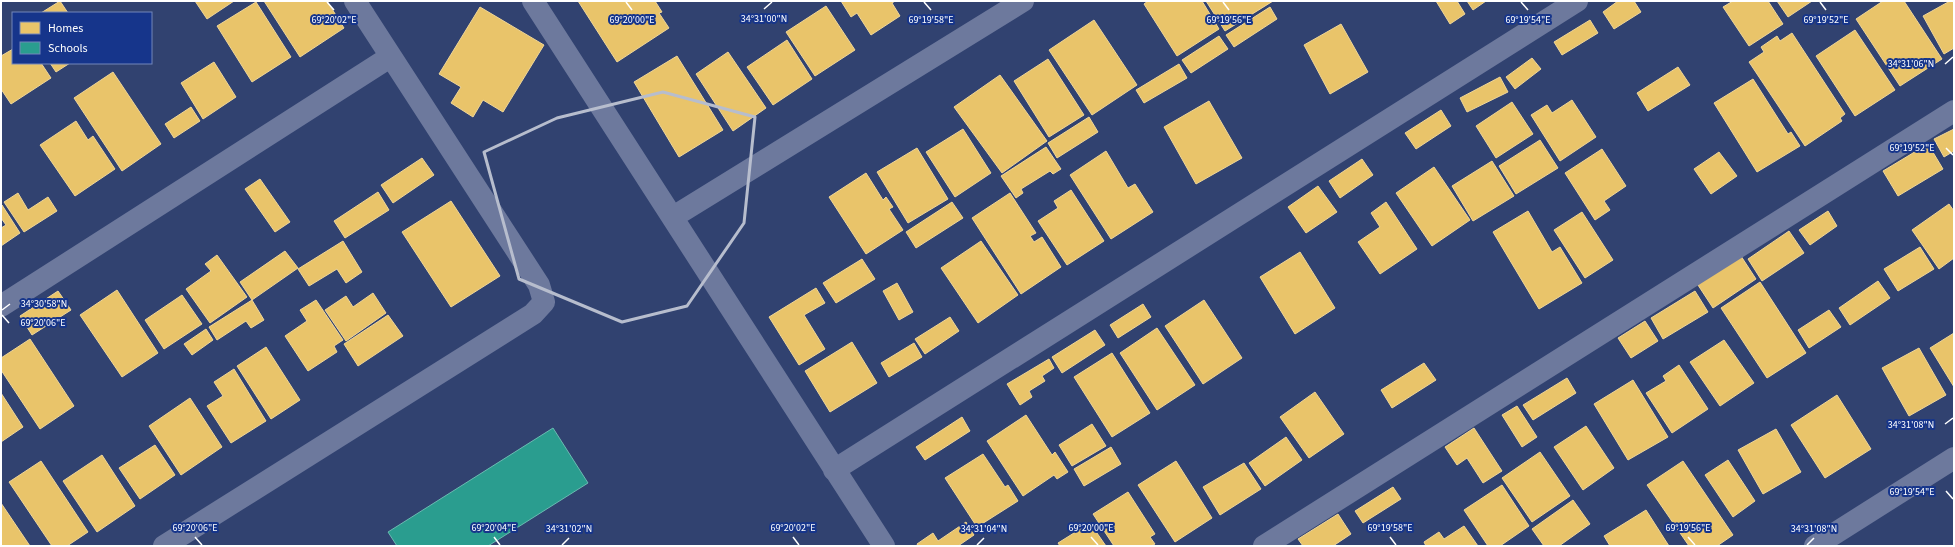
<svg xmlns="http://www.w3.org/2000/svg" width="1955" height="547" font-family="'Source Sans 3',sans-serif">
<rect width="100%" height="100%" fill="#314270"/>
<path fill="#e9c46a" stroke="#f0d697" d="M60,1L68,13H41Z
M195,1H234L207,19Z
M264,1H327L344,28L300,57Z
M578,1H655L662,12L659,13L669,28L617,62Z
M841,1H895L892,3L900,16L871,35L857,13L851,17Z
M1148,1H1202L1219,29L1177,56L1144,4Z
M1206,1H1273L1225,31Z
M1436,1H1457L1465,14L1450,24Z
M1467,1H1486L1473,10Z
M1618,1H1634L1641,12L1614,29L1603,12Z
M1733,1H1768L1783,24L1749,46L1723,7Z
M1777,1H1812L1788,17Z
M1883,1H1904L1942,59L1900,86L1856,19Z
M1950,1L1954,2V48L1944,54L1923,16Z
M256,2L291,57L252,82L217,26Z
M826,6L855,50L815,76L786,32Z
M480,7L544,45L503,112L483,100L473,117L451,103L461,87L439,74Z
M1270,7L1277,19L1234,47L1226,35Z
M1094,20L1137,85L1092,115L1049,50Z
M1590,20L1598,33L1562,55L1554,42Z
M1341,24L1368,72L1330,94L1304,45Z
M1855,30L1895,90L1855,116L1816,56Z
M1792,33L1845,114L1840,118L1842,121L1805,146L1749,62L1764,52L1761,47L1777,36L1780,41Z
M1219,36L1228,49L1191,73L1182,60Z
M787,40L812,79L773,105L747,67Z
M13,49V63H41L51,78L11,104L1,89V56Z
M728,52L766,108L733,131L696,74Z
M677,56L723,130L679,157L634,82Z
M1532,58L1541,69L1515,89L1506,77Z
M1048,59L1084,115L1049,137L1014,81Z
M214,62L236,97L203,119L181,83Z
M50,63H70L56,72Z
M1179,64L1187,78L1144,103L1136,90Z
M1678,67L1690,85L1648,111L1637,93Z
M113,72L161,144L122,171L74,98Z
M1000,75L1047,141L1002,173L954,107Z
M1500,77L1508,92L1467,112L1460,98Z
M1753,79L1788,134L1791,132L1800,146L1757,172L1714,103Z
M1572,100L1596,137L1560,161L1531,115L1547,105L1552,113Z
M1209,101L1242,158L1196,184L1164,127Z
M1512,102L1533,134L1496,158L1476,126Z
M191,107L200,121L174,138L165,124Z
M1441,110L1451,126L1416,149L1405,133Z
M1089,117L1098,132L1057,158L1048,143Z
M76,121L88,140L93,136L115,169L75,196L40,145Z
M963,129L991,173L955,197L926,152Z
M1954,129V151L1944,157L1934,139Z
M1540,140L1558,168L1516,194L1499,166Z
M1928,144L1943,169L1898,196L1883,171Z
M1046,147L1061,169L1053,174L1050,171L1021,189L1023,193L1016,198L1001,176Z
M917,148L948,199L908,223L877,172Z
M1602,149L1626,186L1604,201L1610,210L1595,220L1565,173Z
M1106,151L1128,188L1135,184L1153,212L1111,239L1070,175Z
M1719,152L1737,176L1711,194L1694,169Z
M422,158L434,175L393,203L381,185Z
M1362,159L1373,175L1340,198L1329,181Z
M1492,161L1514,196L1473,221L1452,186Z
M1434,167L1470,220L1432,246L1396,193Z
M866,173L883,200L886,197L893,207L889,209L903,230L866,254L829,197Z
M260,179L290,222L275,232L245,189Z
M1318,186L1337,212L1306,233L1288,207Z
M1071,190L1104,241L1067,265L1038,221L1058,208L1054,201Z
M378,192L389,210L345,238L334,221Z
M18,193L28,210L48,197L57,211L24,232L4,202Z
M1010,193L1036,233L1030,236L1034,242L1042,237L1061,267L1021,294L972,218Z
M451,201L500,276L451,307L402,232Z
M952,202L963,218L916,248L906,232Z
M1386,202L1417,249L1380,274L1358,242L1380,227L1371,213Z
M1949,204L1954,211V258L1939,269L1912,230Z
M2,205L20,233L1,246V228L6,225L1,218Z
M1528,211L1552,252L1560,247L1582,283L1539,309L1493,232Z
M1828,211L1837,226L1810,245L1799,230Z
M1582,212L1613,260L1585,278L1554,230Z
M1789,231L1804,253L1762,281L1748,259Z
M343,241L362,272L346,283L337,269L309,286L298,269Z
M981,241L1018,295L978,323L941,268Z
M1920,247L1934,269L1898,291L1884,269Z
M285,251L298,268L252,300L240,282Z
M1300,252L1335,308L1295,334L1260,277Z
M1739,253L1756,279L1713,308L1696,282Z
M217,255L247,297L210,323L186,289L211,271L205,264Z
M862,259L875,279L836,303L823,283Z
M1878,281L1890,298L1850,325L1839,308Z
M1760,282L1806,353L1767,378L1721,308Z
M897,283L913,312L899,320L883,291Z
M816,288L825,303L804,315L825,349L799,365L769,317Z
M117,290L158,353L122,377L80,315Z
M58,291L71,310L32,335L20,316Z
M1695,291L1708,312L1663,339L1651,318Z
M373,293L386,313L346,341L325,310L346,296L353,307Z
M182,295L202,324L164,349L145,320Z
M252,300L264,320L251,328L246,321L217,340L209,327Z
M316,300L343,340L334,346L337,352L308,371L285,336L307,321L300,310Z
M1204,300L1242,358L1203,384L1165,326Z
M1143,304L1151,317L1118,338L1110,325Z
M1829,310L1841,327L1809,348L1798,330Z
M388,315L403,336L358,366L344,344Z
M950,317L959,331L925,354L915,339Z
M1645,321L1658,341L1631,358L1618,338Z
M1157,328L1195,385L1157,410L1120,353Z
M206,329L213,340L192,355L184,344Z
M1095,330L1105,345L1062,373L1052,357Z
M1954,333V387L1930,348Z
M30,339L74,406L40,429L1,370V358Z
M1724,340L1754,383L1720,406L1690,362Z
M852,342L877,383L830,412L805,371Z
M914,343L922,357L889,377L881,363Z
M266,347L300,400L271,419L237,366Z
M1919,348L1946,395L1909,416L1882,368Z
M1112,353L1150,413L1112,437L1074,377Z
M1049,359L1054,368L1042,376L1045,381L1029,391L1032,397L1020,405L1007,384Z
M1424,363L1436,380L1392,408L1381,390Z
M1679,365L1708,409L1672,433L1646,393L1666,381L1663,376Z
M234,369L266,421L231,443L207,406L223,396L214,382Z
M1567,378L1576,393L1533,420L1523,405Z
M1633,380L1668,437L1628,460L1594,404Z
M1315,392L1344,434L1309,458L1280,417Z
M1,393L23,427L1,442Z
M1837,395L1871,449L1825,478L1791,425Z
M190,398L222,447L181,475L149,426Z
M1517,406L1537,437L1522,447L1502,415Z
M1026,415L1052,455L1055,452L1068,472L1057,479L1054,475L1023,496L987,441Z
M962,417L970,431L925,460L916,447Z
M1092,424L1106,446L1072,466L1059,445Z
M1586,426L1614,468L1583,490L1554,447Z
M1474,428L1502,471L1483,483L1467,458L1457,465L1445,447Z
M1776,429L1801,472L1763,494L1738,450Z
M1286,437L1302,460L1265,486L1249,463Z
M155,445L175,475L140,499L119,468Z
M1111,447L1121,464L1084,486L1074,469Z
M1540,452L1570,496L1532,522L1502,478Z
M983,454L1005,487L1008,485L1018,501L977,527L945,478Z
M102,455L135,506L97,532L63,481Z
M1728,460L1755,501L1733,517L1705,475Z
M41,461L88,532L67,546H52L9,482Z
M1176,461L1212,518L1175,542L1138,485Z
M1683,461L1733,535L1717,546H1689L1647,485Z
M1244,463L1261,489L1220,515L1203,487Z
M1502,485L1529,526L1500,546H1488L1464,510Z
M1393,487L1401,499L1363,523L1355,511Z
M1128,492L1155,534L1150,537L1155,544L1151,546H1114L1093,514Z
M1573,500L1590,524L1559,546H1544L1532,529Z
M1,503L30,546H1Z
M1646,510L1669,546H1610L1604,536Z
M1338,514L1351,534L1333,546H1303L1298,539Z
M966,522L974,535L958,546H918L917,544L933,533L938,541Z
M1090,523L1106,546H1060L1058,543Z
M1464,526L1478,546H1426L1424,542L1439,532L1444,539Z"/>
<path fill="#2a9d8f" stroke="#6abab1" d="M553,428L588,483L488,546H397L388,532Z"/>
<g fill="none" stroke-linecap="round" stroke-linejoin="round">
<path stroke="#6d799d" stroke-width="22" d="M533,1L884,546
M673,217L1023,1
M1,306L390,57
M834,470L1577,1
M164,546L533,314L544,302L539,285L355,1
M1264,546L1954,111
M1815,546L1954,458"/>
</g>
<path fill="none" stroke="#b7bdcd" stroke-width="3" stroke-linejoin="round" d="M663,92L755,117L744,223L687,306L622,322L519,279L484,152L557,118Z"/>
<path fill="none" stroke="#fff" stroke-width="1.5" d="M327,2L334,10M626,2L632,10M924,2L931,10M1223,2L1229,10M1521,2L1528,10M1820,2L1826,10M764,9L772,2M1945,64L1953,57M1946,148L1953,155M2,310L10,304M2,315L9,323M1945,424L1953,418M1946,491L1953,499M195,537L202,545M494,537L500,545M793,537L799,545M1091,537L1098,545M1390,537L1396,545M1688,537L1695,545M562,545L569,538M977,545L984,538M1807,545L1814,538"/>
<g font-size="10" text-anchor="middle" fill="#fff" stroke="#16358b" stroke-width="4" stroke-linejoin="round" paint-order="stroke">
<text x="764" y="22">34°31'00"N</text>
<text x="334" y="23">69°20'02"E</text>
<text x="632" y="23">69°20'00"E</text>
<text x="931" y="23">69°19'58"E</text>
<text x="1528" y="23">69°19'54"E</text>
<text x="1826" y="23">69°19'52"E</text>
<text x="1229" y="23">69°19'56"E</text>
<text x="1911" y="67">34°31'06"N</text>
<text x="1912" y="151">69°19'52"E</text>
<text x="44" y="307">34°30'58"N</text>
<text x="43" y="326">69°20'06"E</text>
<text x="1911" y="428">34°31'08"N</text>
<text x="1912" y="495">69°19'54"E</text>
<text x="195" y="531">69°20'06"E</text>
<text x="494" y="531">69°20'04"E</text>
<text x="793" y="531">69°20'02"E</text>
<text x="1091" y="531">69°20'00"E</text>
<text x="1390" y="531">69°19'58"E</text>
<text x="1688" y="531">69°19'56"E</text>
<text x="569" y="532">34°31'02"N</text>
<text x="984" y="532">34°31'04"N</text>
<text x="1814" y="532">34°31'08"N</text>
</g>
<rect width="1955" height="547" fill="none" stroke="#ffffff" stroke-width="4"/>
<rect x="12" y="12" width="140" height="52" fill="#16358b" stroke="#7386b9"/>
<rect x="20" y="22" width="20" height="12" fill="#e9c46a" stroke="#7386b9"/>
<text x="48" y="32" font-size="12" fill="#ffffff">Homes</text>
<rect x="20" y="42" width="20" height="12" fill="#2a9d8f" stroke="#7386b9"/>
<text x="48" y="52" font-size="12" fill="#ffffff">Schools</text>
</svg>
